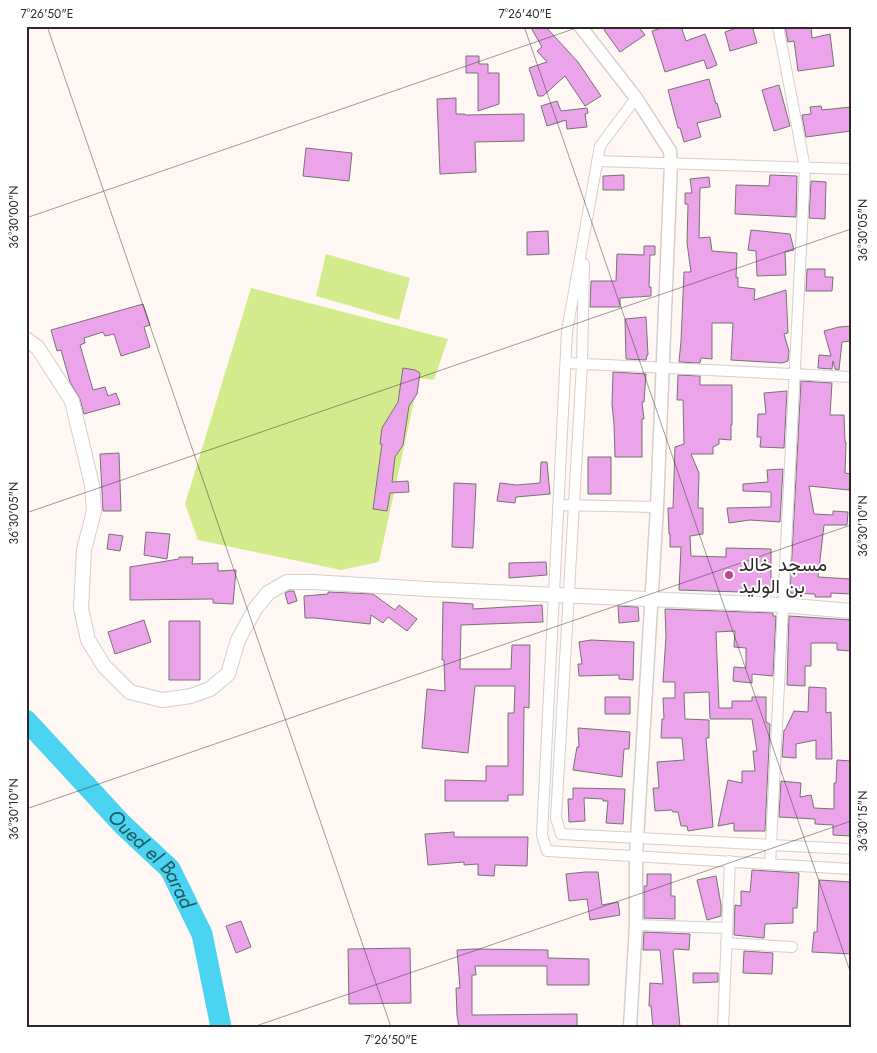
<svg xmlns="http://www.w3.org/2000/svg" width="877" height="1053" font-family="Jost,Vazirmatn,sans-serif">
<rect width="100%" height="100%" fill="#fff7f3"/>
<path fill="#d3eb8c" d="M326,254L410,278L399,320L316,296Z
M251,288L448,339L434,380L419,378L379,562L341,570L198,540L185,504Z"/>
<g fill="none" stroke-linecap="round" stroke-linejoin="round">
<path stroke="#4ad4f1" stroke-width="21" id="s1" d="M26,720L123,825L170,869L202,934L221,1027"/>
</g>
<path fill="#eba4e9" stroke="#787277" d="M530,26H545L578,62L601,96L585,106L565,76L543,96H538L529,68L547,62L537,51L542,47Z
M610,26H638L645,35L620,52L604,30Z
M668,26H681L686,41L705,34L717,65L707,69L704,60L665,72L652,31Z
M743,26H752L757,43L730,51L725,32Z
M785,26H811L812,38L830,34L834,66L798,71L794,41L788,42Z
M466,56H479V64H488V73H499V104L478,111V73H466Z
M709,79L716,104L717,103L721,117L697,123L701,137L684,142L680,128H678L668,90Z
M779,85L790,126L774,131L762,90Z
M456,98V114H465V115L524,114V141L475,142L476,172L440,174L437,99Z
M557,101L561,111L587,108L588,113L585,114L587,127L567,129L566,120L547,126L541,106Z
M821,106L822,110L851,107V131L806,137L802,115L811,114L810,107Z
M306,148L352,153L349,181L303,176Z
M624,175V190H603V176Z
M770,175L797,176L796,217L735,214L736,185L769,186Z
M709,177L710,187L700,188L699,238L710,237L712,251L737,253L736,278L738,277V287L755,289L754,300L786,290L788,333L784,334L789,351L788,361L782,363L731,360L733,323H712V359L701,358L700,363L679,362L681,341L684,272H691L687,243L688,204H685V193H692L690,179Z
M811,181L826,182L825,219L809,218Z
M751,230L790,234L794,250L785,252L786,275L757,276L756,251L748,250Z
M548,231L549,254L527,255V232Z
M644,246H655V255H650L649,287H651V296L620,298V307H590L591,281H616L617,254L644,255Z
M807,269H825V277H833L832,291H806Z
M143,304L150,325L144,327L150,347L121,356L114,334L105,336L103,332L84,338L85,343L80,345L93,390L105,387L108,396L116,393L120,404L84,414L80,399L70,382L61,350L57,351L51,330Z
M646,317L648,355H647L646,360L626,359L625,319Z
M851,326V341L842,342L839,370L835,369L833,361L832,369L818,368L819,355L831,356L824,331L839,327Z
M403,368L415,370L420,373L417,394L409,406L403,445L395,457L392,482L408,481L409,492L390,493L387,511L373,509L382,444H380L382,428L398,402Z
M613,372L646,374L644,402H642L644,419H642V457H615L614,424L612,404Z
M678,375L700,376V385H732V425H731V440L719,439V444L713,447V454H691L699,473L698,508H703V534L690,536L691,556L726,557V548L771,549V593L679,590L681,547H670V534H669L668,508H673L675,447L684,444L683,400H677Z
M801,381L832,383L830,415H844L845,442H846L845,473L851,474L849,490L809,486L814,514L833,515V511L848,512L847,525H824L818,577L851,579V594L831,593V597H815V594L790,593Z
M787,391L784,448L760,447L761,437H757L758,414H766L764,393Z
M119,453L121,511H103L100,454Z
M588,457H611V494H588Z
M541,462H547L550,494L516,497L515,503L497,501L500,483L517,485L540,483Z
M783,469L780,522L750,520L729,523L727,508L771,507V492L743,491V484L768,482L767,470Z
M454,483L476,484L473,548L452,547Z
M146,532L170,534L167,559L144,555Z
M109,534L123,536L120,551L107,549Z
M179,557H193L192,564L218,563V571L236,570L233,604L213,603V599L130,600V567L179,559Z
M546,562L547,575L509,578V563Z
M289,591H294L297,601L288,604L285,593Z
M328,592L373,594L395,610L399,605L417,619L407,631L388,617L383,623L371,615L370,624L315,618H305L304,596L328,594Z
M443,602L473,604V609L542,605L543,622L461,625L460,669H511L512,645H530L529,708L524,707L523,795H508V801H445V780L486,781V766H508V713H514L515,686H475L468,753L422,748L427,689L445,691L444,660H442Z
M618,606L638,607L639,621L619,623Z
M665,609L773,613V616H776L773,676L752,674V683L733,681L734,667L746,668V648L734,647L735,631L716,632L719,708H732V701H752V697H766V722L770,724L765,831H734V823L718,826L728,780L742,783V771H755L753,751H757L752,719H710L709,692L684,693L685,719L709,720V738H706L713,827L688,831L687,826H681L678,812H673L672,810L655,811L653,788H659L657,762L684,760L682,738H661L662,719H664L663,698H675V682H663L666,636Z
M789,616L851,620V651L837,650V643H811V666H805V686L787,685Z
M144,620L151,642L115,654L108,632Z
M169,621H200V680H169Z
M591,640L634,642L633,680L619,679V675L579,676L578,664H582L579,642Z
M809,687L826,688V713L831,712L832,759H816V740L796,744V758L782,757L784,730H785L794,711L808,712Z
M605,697H630V714H605Z
M578,728L630,732L629,749H624L622,777L573,770L577,747H579Z
M837,760L851,761V836L833,835V825L815,824V819L779,817L781,781L801,783L800,797L811,795L814,808L834,809V783H836Z
M573,788L625,789L623,824L606,823L608,801H603V799L584,798L585,821L569,822L568,799H573Z
M454,832V837H528L527,866L495,865L494,876L478,875V864L464,865V862L428,865L425,834Z
M752,870L799,873L797,908H793V923L765,924L764,938L734,935L735,905L741,906V891L750,892Z
M585,872H598L602,905L618,902L620,915L590,920L587,899L569,901L566,874Z
M647,874H671V896H675V919L644,918V886H647Z
M716,876L721,905V916L707,920L697,880Z
M819,880L851,882V954L812,952L814,932H817Z
M241,921L251,947L236,953L226,926Z
M644,932L690,934L689,950L675,949L673,951L680,1027H653L651,1006H649L650,983L663,984L660,950H643Z
M410,948L411,1003L349,1004L348,949Z
M473,949L548,950V958L589,959V985H547V966H475L476,975H472V1015L577,1014V1027H459L457,1015L456,988H460L457,950Z
M744,951L773,953L772,974L743,973Z
M693,973H718V982L693,983Z"/>
<g fill="none" stroke-linecap="round" stroke-linejoin="round">
<defs>
<path id="minor" d="M636,98L600,146L567,331L542,835L547,851L851,869
M597,161L851,169
M584,264L582,364L556,818L561,834L851,849
M566,363L851,377
M558,505L657,507
M770,864L805,168L778,26
M636,925L727,928
M726,943L792,947
M723,1027L730,861"/>
<path id="tertiary" d="M580,26L636,98L670,151L671,163L657,507L636,856V925L630,1027"/>
<path id="secondary" d="M26,339L38,348L72,401L92,485L94,511L84,550L81,608L88,640L104,666L130,692L162,700L191,696L210,689L228,674L238,640L255,609L268,593L287,582H313L427,589L782,605L851,611"/>
</defs>
<use href="#minor" stroke="#d5ceca" stroke-width="12"/>
<use href="#tertiary" stroke="#d5ceca" stroke-width="15"/>
<use href="#secondary" stroke="#d5ceca" stroke-width="16"/>
<use href="#minor" stroke="#fff" stroke-width="10"/>
<use href="#tertiary" stroke="#fff" stroke-width="12"/>
<use href="#secondary" stroke="#fff" stroke-width="14"/>
</g>
<path fill="none" stroke="#2c2928" stroke-width="1" stroke-opacity="0.45" d="M47,26L391,1027M524,26L851,974M26,218L582,26M26,513L851,229M26,809L851,525M253,1027L851,821"/>
<circle fill="#c2438f" stroke="#fff" stroke-width="2" cx="729" cy="575" r="5"/>
<g text-anchor="middle" stroke-width="4" stroke-linejoin="round" paint-order="stroke">
<g font-size="19" fill="#2c2928" stroke="#fff" text-anchor="start">
<text x="739" y="571">مسجد خالد<tspan x="739" dy="22">بن الوليد</tspan></text>
</g>
<g font-size="20" font-style="italic" fill="#205864" stroke="#fff">
<text dy="7" stroke="none"><textPath href="#s1" startOffset="188">Oued el Barad</textPath></text>
</g>
</g>
<rect width="877" height="1053" fill="none" stroke="#ffffff" stroke-width="55"/>
<rect x="28" y="28" width="822" height="998" fill="none" stroke="#2c2928" stroke-width="2"/>
<g font-size="12" text-anchor="middle" fill="#2c2928">
<text x="47" y="18">7°26'50"E</text>
<text x="525" y="18">7°26'40"E</text>
<text transform="translate(14 217) rotate(-90)" y="4">36°30'00"N</text>
<text transform="translate(863 230) rotate(-90)" y="4">36°30'05"N</text>
<text transform="translate(14 513) rotate(-90)" y="4">36°30'05"N</text>
<text transform="translate(863 526) rotate(-90)" y="4">36°30'10"N</text>
<text transform="translate(14 809) rotate(-90)" y="4">36°30'10"N</text>
<text transform="translate(863 821) rotate(-90)" y="4">36°30'15"N</text>
<text x="391" y="1044">7°26'50"E</text>
</g>
</svg>
